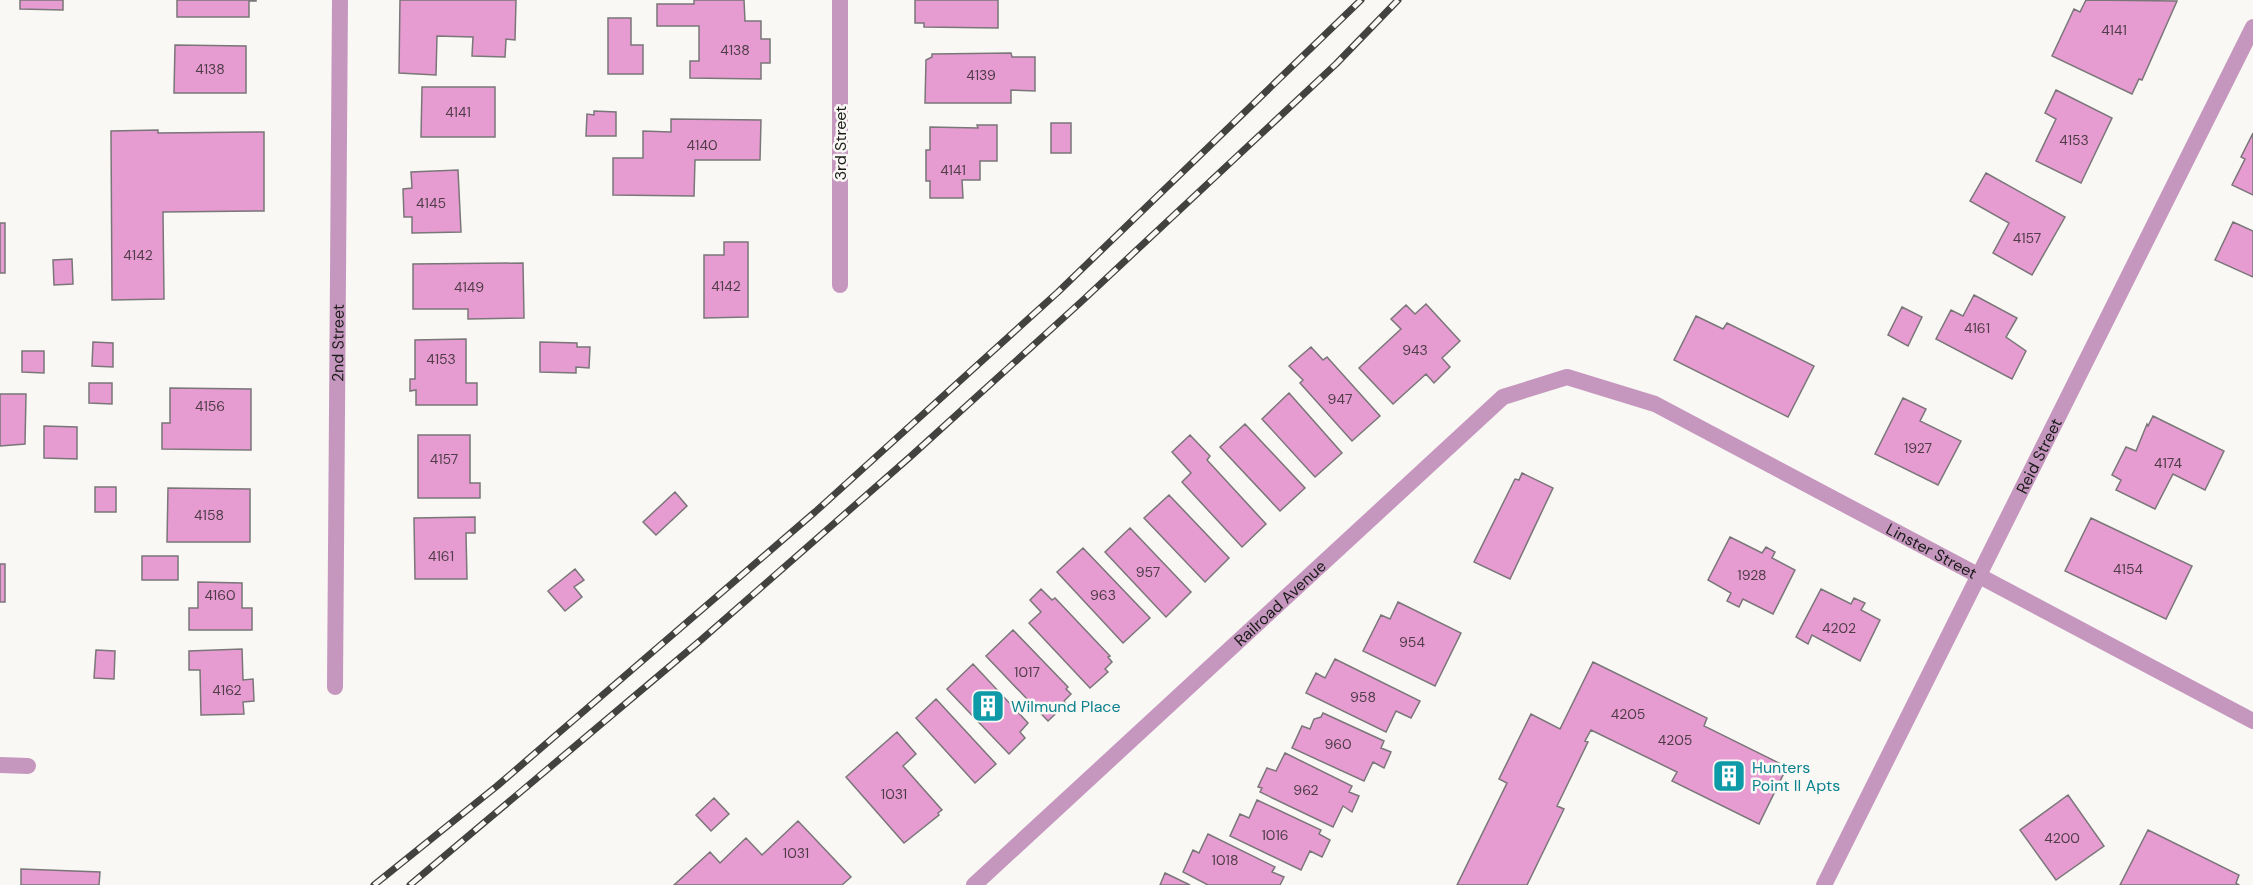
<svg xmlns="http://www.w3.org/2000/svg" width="2253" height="885" font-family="'DM Sans',sans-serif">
<rect width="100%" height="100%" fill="#f9f8f4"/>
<path fill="#e79cd1" stroke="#7a7679" stroke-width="1.5" d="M20,0H63V10L20,9Z
M177,0H256V1H249V17H177Z
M400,0H516L515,40L506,39L505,57L472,56L473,37L437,36L436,75L399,73Z
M694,0H744L745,21H761V39H770V63H761V79L690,78V61H699V26H657V4H694Z
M915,0H998V28L924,27V23H915Z
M2086,0L2177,1L2142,80L2139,79L2132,94L2052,56L2074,9L2080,12Z
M608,18H631V45H643V74H608Z
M175,45L246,46V93H174Z
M1011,53L1012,57H1035V91L1011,90V103H925L926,60L932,57V54Z
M422,87H495V137H421Z
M2056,90L2112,118L2081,183L2036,161L2056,119L2045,113Z
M594,111L616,112V136H586L587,114L594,115Z
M671,119L761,120L760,160H695L694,196L613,195V158H643V131L671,132Z
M1051,123H1071V153H1051Z
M977,125H997V161H980V180H962L963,198H930V181H926V150H930V127L978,128Z
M158,130V133L264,132V211L163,212L164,299L112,300L111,131Z
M2253,133V195L2232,185L2245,159L2241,157Z
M458,170L461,232L412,233V217H404L403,189L412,188L411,172Z
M1986,173L2065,217L2032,275L1993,253L2009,223L1970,201Z
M2233,222L2253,231V277L2215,260Z
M0,223H5V273H0Z
M724,242H748V317L704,318V255H724Z
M72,259L73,284L54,285L53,260Z
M523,263L524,318L468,319V309H413V264Z
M1974,295L2017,318L2006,337L2026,351L2012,379L1936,339L1951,310L1963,316Z
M1426,304L1460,341L1442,358L1450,367L1434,383L1426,374L1393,404L1359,368L1401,329L1391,319L1406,305L1415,314Z
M1902,307L1922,317L1908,346L1888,335Z
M1696,316L1723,329L1727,323L1814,366L1788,417L1674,360Z
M466,339V383H477V405H416V390L410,391V379H415V340Z
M93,342L113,343V367L92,366Z
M540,342L577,343V347H590L589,368L576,367V373L540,372Z
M1311,347L1323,360L1327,357L1380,416L1352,441L1300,383L1303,380L1289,366Z
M22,351H44V373L22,372Z
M89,383H112V404L89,403Z
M170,388L251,389V450L162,449V423H170Z
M1289,393L1342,453L1315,477L1262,419Z
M0,394H26L25,444L0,446Z
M1903,398L1926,409L1920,421L1961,441L1938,485L1875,454Z
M2153,416L2224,451L2205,490L2173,474L2155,509L2116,490L2121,480L2112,475L2126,447L2136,451L2147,424L2148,426Z
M1245,424L1305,488L1280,511L1220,447Z
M44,426L77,427V459L44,458Z
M418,435H470V483H480V498H418Z
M1190,435L1210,456L1207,460L1266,524L1242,547L1182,482L1191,473L1172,452Z
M1522,473L1553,488L1510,579L1474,562L1515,479L1519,480Z
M95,487H116V512H95Z
M168,488L250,489V542H167Z
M675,492L687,506L656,535L643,522Z
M1169,495L1229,558L1205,582L1144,518Z
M475,517V533H466L467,579H415L414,518Z
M2091,518L2192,566L2166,619L2065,571Z
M1130,528L1191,592L1166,617L1105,552Z
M1730,537L1762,553L1766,547L1775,552L1772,558L1795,570L1773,614L1743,599L1739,607L1727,601L1731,593L1708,580Z
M1083,548L1150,618L1123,643L1057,572Z
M142,556H178V580H142Z
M0,564H5V602H0Z
M575,569L584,580L574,587L582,597L565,611L548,591Z
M198,582L242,583V608H252V630H189V608H198Z
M1041,589L1052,600L1055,598L1110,656L1108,657L1112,662L1105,669L1108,672L1090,688L1029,623L1041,612L1030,600Z
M1821,589L1851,604L1854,598L1865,603L1861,610L1880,620L1860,661L1812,635L1808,644L1796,637Z
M1398,602L1461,633L1435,686L1363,651L1381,615L1390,619Z
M1013,630L1068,687L1066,689L1071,694L1064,701L1066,704L1048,721L986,656Z
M242,649L243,680L253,679L254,701L243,702L244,714L201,715L200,670H189V651Z
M96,650L115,651L114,679L94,678Z
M1335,659L1420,701L1411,718L1396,711L1386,732L1306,693L1316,673L1325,678Z
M1593,662L1707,718L1704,726L1787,767L1759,824L1672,781L1677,772L1591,730L1585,741L1588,742L1557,806L1564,809L1527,885H1457L1507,783L1499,779L1531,714L1560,729Z
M973,664L1028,723L1020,732L1025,738L1009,754L947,689Z
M936,699L996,764L975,783L916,718Z
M1323,713L1384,741L1381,748L1391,752L1384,768L1373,762L1364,781L1292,748L1302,726L1310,729L1314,719L1321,717Z
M897,732L916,754L903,766L942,810L938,813L939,815L904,843L846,777Z
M1285,753L1352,786L1349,792L1359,796L1352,812L1343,806L1333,827L1260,792L1262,788L1258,787L1267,768L1276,771Z
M2068,795L2104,846L2056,880L2020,830Z
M714,798L729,814L711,831L696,815Z
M1257,800L1321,830L1319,834L1330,840L1322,857L1310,851L1301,870L1230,836L1240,814L1249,818Z
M798,821L851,877L842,885H674L710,852L720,863L746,838L762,855Z
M2148,830L2239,875L2236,883L2239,885H2120Z
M1208,834L1275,867L1272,872L1284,877L1280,885H1208L1183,872L1193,850L1199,853Z
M21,869L100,872L99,885H21Z
M1165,873L1190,885H1160Z"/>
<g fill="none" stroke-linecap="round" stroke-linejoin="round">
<g stroke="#c597bf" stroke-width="16">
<path d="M840,0V285"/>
<path id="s1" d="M335,687L340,0"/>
<path d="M0,765L28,766"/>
<path id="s2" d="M974,885L1503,397L1567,377L1655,404L2253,721"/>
<path id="s3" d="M1824,885L2253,27"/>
</g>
<defs>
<path id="rail" d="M374,885L497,786L815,512L1058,292L1361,0
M410,885L701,640L910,457L1081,302L1336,64L1398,0"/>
</defs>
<use href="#rail" stroke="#424240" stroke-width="7"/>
<use href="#rail" stroke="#f9f8f4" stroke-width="4.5" stroke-dasharray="14" stroke-linecap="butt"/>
</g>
<defs>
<symbol id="building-square" viewBox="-11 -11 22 22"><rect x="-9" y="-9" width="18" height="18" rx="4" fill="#0f9aa8" stroke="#f9f8f4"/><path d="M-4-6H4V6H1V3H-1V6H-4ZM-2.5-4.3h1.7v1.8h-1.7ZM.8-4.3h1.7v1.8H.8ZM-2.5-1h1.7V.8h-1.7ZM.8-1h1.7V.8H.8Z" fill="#fff"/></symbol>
</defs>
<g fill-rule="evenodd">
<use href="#building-square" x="969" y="687" width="38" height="38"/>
<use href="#building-square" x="1710" y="757" width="38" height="38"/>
</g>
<g text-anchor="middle" stroke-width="5" stroke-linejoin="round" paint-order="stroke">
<g font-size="14" fill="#4f3c48">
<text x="2114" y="35">4141</text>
<text x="735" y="55">4138</text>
<text x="210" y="74">4138</text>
<text x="981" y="80">4139</text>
<text x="458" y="117">4141</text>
<text x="2074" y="145">4153</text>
<text x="702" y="150">4140</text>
<text x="953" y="175">4141</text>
<text x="431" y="208">4145</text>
<text x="2027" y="243">4157</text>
<text x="138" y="260">4142</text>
<text x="726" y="291">4142</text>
<text x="469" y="292">4149</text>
<text x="1977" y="333">4161</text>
<text x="1415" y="355">943</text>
<text x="441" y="364">4153</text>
<text x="1340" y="404">947</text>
<text x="210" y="411">4156</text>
<text x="1918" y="453">1927</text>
<text x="444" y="464">4157</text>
<text x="2168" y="468">4174</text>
<text x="209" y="520">4158</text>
<text x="441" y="561">4161</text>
<text x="2128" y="574">4154</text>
<text x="1148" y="577">957</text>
<text x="1752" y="580">1928</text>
<text x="220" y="600">4160</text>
<text x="1103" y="600">963</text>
<text x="1839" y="633">4202</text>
<text x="1412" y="647">954</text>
<text x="1027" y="677">1017</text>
<text x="227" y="695">4162</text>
<text x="1363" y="702">958</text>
<text x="1628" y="719">4205</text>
<text x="1675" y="745">4205</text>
<text x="1338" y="749">960</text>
<text x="1306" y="795">962</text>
<text x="894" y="799">1031</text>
<text x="1275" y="840">1016</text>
<text x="2062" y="843">4200</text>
<text x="796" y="858">1031</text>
<text x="1225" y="865">1018</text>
</g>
<g font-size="16" fill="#1c1c1a" stroke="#f9f8f4">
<text transform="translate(840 143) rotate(-90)" y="6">3rd Street</text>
<text dy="6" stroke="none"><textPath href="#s1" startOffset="344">2nd Street</textPath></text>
<text dy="6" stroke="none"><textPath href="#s3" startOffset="480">Reid Street</textPath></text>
<text dy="6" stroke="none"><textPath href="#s2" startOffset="1192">Linster Street</textPath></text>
<text dy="6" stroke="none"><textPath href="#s2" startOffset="416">Railroad Avenue</textPath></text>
</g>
<g font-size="16" fill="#0d838f" stroke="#f9f8f4" text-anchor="start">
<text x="1011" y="712">Wilmund Place</text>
<text x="1752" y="773">Hunters<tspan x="1752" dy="18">Point II Apts</tspan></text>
</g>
</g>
</svg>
